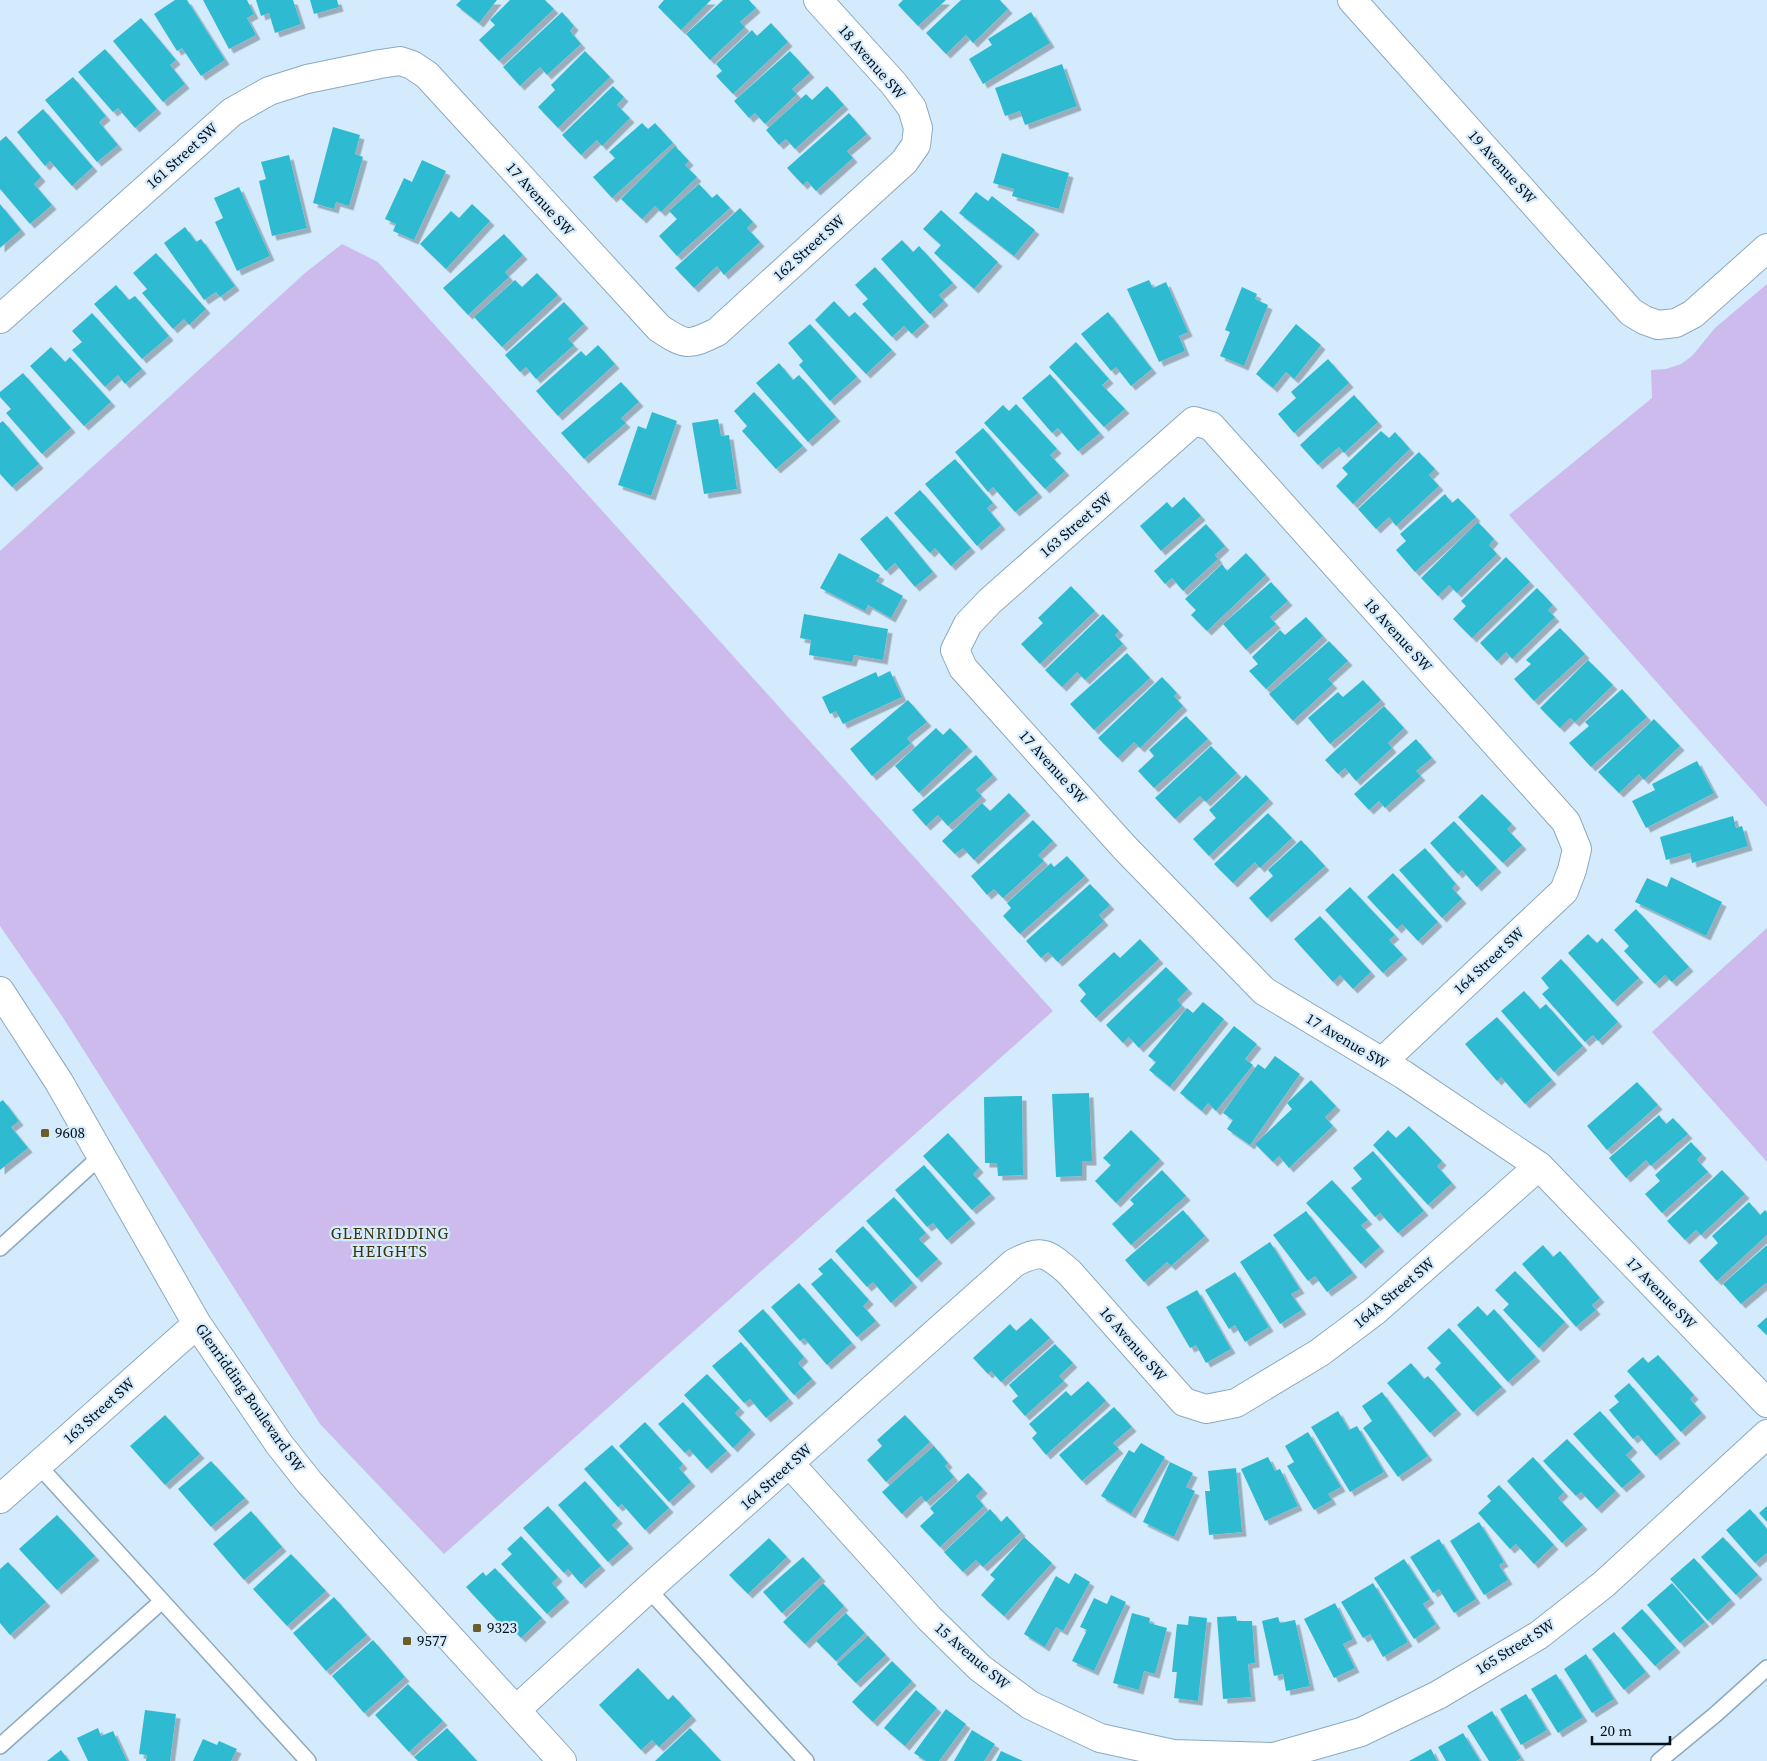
<svg xmlns="http://www.w3.org/2000/svg" width="1767" height="1761" font-family="'Source Serif 4',serif">
<defs>
<filter id="shadow"><feDropShadow dx="4.5" dy="4.5" stdDeviation="0" flood-color="#0004"/></filter>
</defs>
<rect width="100%" height="100%" fill="#d3ebfd"/>
<path fill="#cdbbee" d="M342,244L378,262L1053,1011L444,1554L320,1424L62,1016L0,926V551L305,273Z
M1767,284V807L1509,515L1652,398L1651,370L1666,369L1681,364L1692,356L1715,328Z
M1767,928V1162L1652,1032Z"/>
<path fill="#2ebbd2" filter="url(#shadow)" d="M175,0H187L225,60L201,76L182,48L177,51L154,14Z
M203,0H247L254,14L247,18L256,35L229,49Z
M256,0H293L301,24L275,33L269,13L261,16Z
M310,0H337L339,7L314,14Z
M461,0H497L479,23L456,5Z
M510,0H545L554,9L499,61L479,40L495,25L490,20Z
M664,0H711L681,30L658,7Z
M723,0H749L756,8L740,22L745,27L710,60L686,34Z
M903,0H946L918,26L898,5Z
M961,0H1000L1008,9L973,43L966,35L946,54L926,33Z
M562,12L574,26L570,31L581,44L547,75L540,67L520,86L503,67Z
M1031,12L1050,43L983,84L969,59L992,45L988,39Z
M141,18L176,60L170,65L185,84L163,102L113,41Z
M771,23L788,42L733,94L716,76L722,71L716,64L752,30L757,36Z
M105,49L157,109L135,128L118,108L113,112L78,72Z
M585,51L610,77L558,128L538,107L555,90L551,85Z
M790,51L810,73L792,89L797,94L765,124L755,113L749,118L734,101Z
M1062,64L1077,106L1025,125L1020,111L1005,116L995,88Z
M73,77L106,116L99,122L118,145L97,162L45,100Z
M613,86L624,97L617,105L630,118L602,146L597,140L581,155L562,135Z
M827,86L844,105L795,149L786,139L779,145L766,130L806,94L812,100Z
M43,109L93,167L72,186L50,161L45,166L17,132Z
M849,113L867,134L847,151L853,158L816,191L807,181L803,185L787,168Z
M642,123L648,129L655,123L673,143L612,198L593,177L615,158L609,152Z
M333,127L360,135L355,154L363,157L349,206L336,202L334,209L313,203Z
M6,136L41,177L34,184L52,205L30,224L0,189V141Z
M675,146L689,161L685,165L697,177L661,212L655,206L642,219L621,199Z
M1002,153L1069,173L1059,209L1012,196L1014,189L993,183Z
M289,155L307,228L272,236L259,181L266,179L261,162Z
M422,160L446,171L414,240L393,231L396,224L385,219L404,178L412,182Z
M699,184L712,198L717,194L730,208L677,256L659,236L677,219L669,211Z
M239,187L270,256L237,271L215,222L223,218L214,198Z
M976,192L988,201L992,196L1035,230L1014,256L959,213Z
M0,204L21,230L0,248Z
M472,204L490,221L446,269L420,244L451,211L459,218Z
M740,208L753,222L747,228L760,242L724,275L717,266L694,288L675,268Z
M941,210L998,262L974,289L934,253L941,245L923,229Z
M185,227L196,242L201,239L235,286L220,297L216,292L204,300L164,243Z
M504,234L523,255L505,272L509,277L468,315L443,288Z
M902,240L913,252L919,246L953,283L939,295L944,301L930,314L881,259Z
M156,253L206,309L189,325L184,319L173,329L142,293L147,289L133,273Z
M875,267L925,322L912,334L904,326L892,337L862,304L868,299L855,285Z
M537,273L558,295L502,347L474,317L515,280L522,287Z
M1149,280L1153,288L1166,282L1188,332L1179,336L1185,351L1159,362L1127,289Z
M116,285L129,300L135,296L169,336L142,359L94,304Z
M1242,287L1257,294L1255,299L1268,305L1244,366L1220,356L1230,332L1225,330Z
M834,301L849,317L855,312L892,350L866,374L815,320Z
M564,302L584,324L568,339L574,345L536,379L526,367L520,372L505,355Z
M1108,312L1152,369L1131,386L1116,367L1111,371L1081,334Z
M92,313L142,369L125,384L118,375L105,387L72,350L82,342L72,331Z
M810,324L857,377L830,401L799,365L803,361L788,343Z
M1296,324L1321,345L1294,379L1286,372L1273,388L1256,374Z
M1076,342L1109,379L1102,385L1125,409L1104,427L1049,367Z
M598,345L615,364L558,416L536,391L581,351L586,356Z
M51,347L65,362L70,357L111,402L84,426L30,366Z
M1328,359L1349,383L1294,433L1278,414L1296,398L1291,392Z
M779,363L793,380L799,375L836,417L808,442L756,383Z
M23,373L71,428L42,454L6,413L11,409L0,397V392Z
M1050,374L1100,433L1078,451L1058,428L1052,433L1022,398Z
M621,382L639,402L621,418L626,423L584,459L561,433Z
M754,392L803,446L776,469L742,431L747,426L734,411Z
M1354,395L1378,422L1344,453L1339,447L1318,465L1300,445Z
M1016,404L1057,449L1050,455L1065,471L1045,489L984,423L1003,405L1009,411Z
M652,412L677,421L651,496L618,485L638,426L646,429Z
M718,419L721,436L729,435L737,489L704,494L692,423Z
M3,421L39,464L12,487L0,474V423Z
M983,428L1038,493L1015,512L993,487L988,492L955,452Z
M1381,431L1389,438L1395,432L1410,449L1353,504L1336,486L1348,474L1342,468Z
M1419,452L1435,469L1429,475L1439,486L1396,526L1389,517L1376,529L1358,509Z
M955,459L993,503L987,508L1001,525L977,546L925,484Z
M920,490L971,548L951,566L935,548L930,553L894,513Z
M1445,494L1452,503L1458,498L1476,517L1415,572L1396,550L1406,541L1400,534Z
M1184,497L1201,516L1161,551L1140,526L1167,502L1172,508Z
M887,516L933,572L915,587L895,563L886,571L860,539Z
M1478,522L1494,539L1489,545L1497,554L1457,593L1449,585L1438,596L1421,578Z
M1206,524L1225,546L1215,555L1218,559L1183,591L1172,578L1165,584L1154,571Z
M839,553L880,575L876,581L903,596L891,618L868,605L865,611L820,588Z
M1246,553L1266,575L1207,631L1191,615L1196,610L1185,599L1222,564L1227,571Z
M1506,557L1530,582L1472,638L1453,619L1466,606L1461,601Z
M1271,582L1288,601L1270,617L1276,624L1246,650L1223,624Z
M1071,586L1095,611L1040,664L1021,644L1043,623L1038,618Z
M1537,588L1553,605L1548,610L1555,617L1512,659L1506,652L1497,661L1480,643Z
M804,614L888,629L883,660L854,655L852,662L809,655L811,640L800,638Z
M1103,614L1119,631L1115,635L1123,644L1085,680L1077,672L1062,687L1045,670Z
M1306,617L1323,636L1266,689L1249,671L1258,664L1252,657L1280,630L1285,635Z
M1560,628L1585,654L1534,701L1514,679L1531,664L1526,660Z
M1329,641L1348,661L1328,679L1333,684L1293,721L1269,694Z
M1127,653L1150,678L1094,730L1070,704Z
M1588,660L1613,685L1575,722L1570,718L1560,728L1540,708Z
M890,671L902,697L843,724L836,711L830,714L822,697L876,672L878,677Z
M1162,677L1177,693L1174,696L1183,706L1140,748L1134,742L1118,758L1098,738Z
M1363,680L1381,700L1330,744L1308,718L1338,692L1343,697Z
M1622,689L1647,717L1591,767L1569,743L1589,726L1585,722Z
M908,700L927,722L907,738L911,743L872,776L850,749Z
M1384,706L1404,728L1388,743L1392,748L1356,781L1345,768L1338,774L1325,760Z
M1186,716L1208,739L1154,788L1138,771L1154,756L1149,750Z
M1654,719L1680,746L1644,780L1639,774L1619,793L1598,772Z
M936,728L943,735L950,728L968,747L919,793L895,766Z
M1416,739L1432,758L1416,771L1421,776L1385,808L1379,801L1369,810L1354,794Z
M1211,746L1237,773L1206,802L1200,796L1175,819L1155,798Z
M976,755L993,775L976,790L982,796L948,826L938,815L926,826L912,810Z
M1697,761L1714,793L1646,828L1632,801L1655,790L1652,784Z
M1246,775L1269,799L1209,856L1193,839L1216,818L1209,810Z
M1009,793L1026,811L974,860L963,848L955,854L942,841L982,803L990,811Z
M1482,794L1512,824L1507,829L1522,845L1503,863L1458,817Z
M1268,813L1292,838L1260,868L1255,862L1233,883L1214,864Z
M1733,816L1736,828L1742,826L1748,846L1692,863L1690,853L1666,860L1660,837Z
M1033,820L1053,841L1038,855L1044,861L1003,898L994,889L987,895L971,876Z
M1454,821L1497,868L1477,887L1462,870L1458,874L1430,843Z
M1301,840L1325,866L1267,918L1249,898L1273,876L1268,870Z
M1425,848L1456,884L1452,888L1462,899L1442,918L1399,870Z
M1067,856L1085,876L1020,934L1003,916L1011,908L1007,903L1051,863L1054,867Z
M1393,873L1438,922L1418,941L1402,924L1397,929L1367,897Z
M1671,877L1722,902L1706,936L1635,902L1647,878L1667,887Z
M1090,884L1110,905L1099,915L1104,921L1058,962L1048,952L1041,958L1026,941Z
M1350,887L1395,935L1389,940L1403,955L1383,973L1325,910Z
M1636,909L1689,967L1672,982L1665,975L1655,984L1624,951L1629,946L1614,930Z
M1320,916L1371,972L1353,989L1340,975L1333,982L1294,939Z
M1588,934L1597,943L1602,938L1639,978L1613,1002L1568,953Z
M1140,939L1159,959L1096,1018L1080,1001L1086,994L1078,985L1114,952L1120,958Z
M1561,959L1618,1022L1598,1041L1593,1035L1585,1042L1542,994L1549,988L1541,978Z
M1166,967L1188,989L1177,1000L1182,1005L1139,1048L1129,1037L1123,1043L1106,1025Z
M1524,991L1540,1009L1546,1004L1583,1046L1554,1072L1501,1011Z
M1203,1002L1224,1019L1170,1087L1149,1070L1156,1062L1148,1056L1187,1008L1193,1013Z
M1497,1017L1552,1080L1525,1104L1501,1077L1497,1081L1465,1044Z
M1234,1026L1257,1044L1245,1059L1253,1065L1216,1111L1208,1103L1202,1111L1180,1093Z
M1275,1056L1300,1074L1250,1145L1227,1129L1233,1120L1223,1113L1258,1064L1265,1069Z
M1311,1080L1336,1106L1325,1117L1333,1126L1289,1168L1279,1156L1273,1162L1255,1144L1292,1109L1287,1103Z
M1637,1082L1658,1105L1607,1150L1587,1126Z
M1089,1093L1092,1161H1082V1176L1056,1177L1052,1094Z
M1022,1096L1023,1175L998,1176L997,1163H985L984,1097Z
M3,1100L19,1121L11,1127L28,1148L0,1170V1102Z
M1659,1115L1666,1124L1673,1118L1688,1134L1651,1166L1646,1160L1626,1178L1609,1158Z
M1409,1126L1442,1161L1437,1166L1452,1183L1428,1205L1373,1145L1388,1130L1396,1138Z
M1131,1130L1160,1159L1116,1203L1095,1181L1111,1165L1103,1158Z
M948,1133L979,1168L973,1174L991,1194L972,1210L923,1156Z
M1691,1142L1702,1154L1697,1160L1708,1172L1662,1213L1645,1194L1660,1181L1655,1175Z
M1373,1151L1424,1211L1398,1233L1380,1213L1375,1217L1351,1188L1362,1179L1353,1168Z
M924,1165L971,1219L947,1240L933,1223L927,1227L895,1190Z
M1162,1170L1186,1196L1131,1245L1112,1224L1134,1204L1130,1200Z
M1722,1170L1745,1194L1701,1235L1696,1230L1685,1240L1667,1221Z
M1332,1180L1368,1220L1361,1225L1380,1247L1361,1264L1306,1203Z
M894,1197L926,1233L919,1239L938,1259L917,1278L866,1221Z
M1749,1202L1760,1215L1765,1210L1767,1212V1235L1717,1281L1699,1261L1718,1243L1712,1236Z
M1183,1210L1205,1236L1171,1266L1167,1262L1144,1282L1125,1260Z
M1306,1211L1353,1273L1327,1292L1315,1276L1308,1281L1273,1235Z
M863,1226L913,1283L891,1303L873,1282L867,1287L835,1251Z
M1270,1242L1300,1289L1291,1294L1302,1310L1280,1324L1240,1262Z
M1543,1245L1553,1257L1560,1251L1600,1298L1592,1305L1596,1310L1576,1327L1522,1264Z
M1767,1245V1284L1766,1283L1741,1304L1723,1284Z
M831,1258L869,1300L863,1306L876,1321L857,1337L811,1284L823,1274L818,1269Z
M1515,1271L1565,1322L1539,1348L1503,1310L1509,1304L1495,1290Z
M1235,1272L1269,1327L1245,1342L1235,1325L1229,1329L1205,1290Z
M799,1283L852,1343L827,1365L804,1338L800,1341L771,1307Z
M1197,1290L1231,1349L1206,1363L1196,1345L1190,1348L1166,1307Z
M1478,1306L1487,1316L1494,1309L1536,1357L1508,1382L1457,1325Z
M763,1309L804,1357L798,1363L812,1379L794,1395L738,1331Z
M1767,1317V1335L1757,1326Z
M1031,1318L1050,1338L1001,1382L991,1371L988,1374L973,1358L1010,1324L1016,1331Z
M1449,1328L1502,1387L1473,1412L1435,1369L1441,1363L1427,1348Z
M741,1342L789,1399L766,1418L750,1399L744,1403L712,1366Z
M1055,1344L1073,1363L1059,1376L1064,1381L1025,1416L1012,1401L1018,1396L1009,1385Z
M1658,1355L1694,1395L1690,1399L1702,1413L1681,1432L1627,1371L1643,1357L1648,1363Z
M1411,1363L1424,1379L1428,1376L1457,1410L1430,1433L1387,1383Z
M707,1374L740,1408L735,1413L751,1430L733,1448L684,1395Z
M1088,1381L1106,1401L1046,1455L1032,1438L1037,1433L1029,1424L1066,1391L1071,1396Z
M1629,1383L1676,1439L1656,1456L1638,1435L1633,1439L1609,1410L1619,1402L1614,1396Z
M1382,1392L1428,1456L1398,1477L1363,1428L1372,1421L1362,1406Z
M683,1402L727,1451L707,1469L689,1449L685,1453L658,1424Z
M1114,1407L1132,1427L1113,1443L1119,1449L1082,1481L1059,1455Z
M1338,1411L1349,1430L1357,1426L1384,1472L1350,1492L1311,1427Z
M1600,1411L1633,1448L1626,1455L1641,1472L1622,1488L1573,1434Z
M165,1415L200,1454L165,1485L130,1446Z
M905,1415L930,1442L886,1482L867,1460L882,1446L877,1440Z
M645,1422L683,1464L679,1468L691,1482L669,1502L619,1446Z
M1308,1432L1341,1487L1328,1494L1332,1500L1314,1510L1287,1466L1294,1462L1285,1446Z
M1567,1439L1616,1491L1597,1509L1581,1492L1576,1496L1543,1461Z
M1141,1443L1165,1457L1131,1514L1101,1496L1129,1450L1134,1453Z
M612,1445L669,1508L645,1530L622,1504L618,1507L584,1469Z
M934,1446L948,1463L945,1466L954,1477L926,1502L921,1496L902,1514L882,1492Z
M1268,1457L1275,1471L1280,1469L1298,1506L1265,1521L1241,1469Z
M1533,1457L1564,1492L1558,1498L1583,1525L1562,1543L1507,1481Z
M211,1461L245,1498L211,1527L178,1489Z
M1170,1462L1193,1473L1186,1487L1195,1491L1174,1537L1143,1522Z
M1236,1468L1242,1532L1209,1535L1205,1491H1210L1208,1471Z
M968,1473L983,1489L976,1496L984,1506L940,1547L920,1526L934,1513L930,1508Z
M585,1481L618,1519L612,1525L629,1544L608,1562L558,1505Z
M1499,1485L1554,1545L1534,1564L1516,1544L1510,1549L1478,1513L1491,1501L1487,1496Z
M548,1506L601,1566L581,1584L568,1569L564,1573L523,1528Z
M1767,1506V1522L1759,1513Z
M990,1509L1001,1522L1007,1516L1021,1532L983,1567L976,1560L963,1572L944,1552Z
M1750,1509L1767,1529V1553L1755,1563L1726,1530Z
M251,1511L282,1547L244,1580L213,1544Z
M57,1515L95,1556L57,1590L19,1549Z
M1479,1522L1504,1562L1499,1565L1508,1580L1484,1595L1450,1541Z
M521,1536L558,1577L552,1583L565,1598L547,1614L501,1564L512,1554L507,1549Z
M1024,1537L1052,1563L1004,1616L981,1595L995,1579L990,1575Z
M1723,1537L1758,1575L1736,1595L1701,1557Z
M769,1538L787,1557L748,1594L729,1575Z
M1439,1539L1476,1599L1454,1613L1439,1589L1433,1593L1410,1557Z
M291,1554L326,1591L287,1626L253,1589Z
M803,1557L821,1577L782,1613L763,1592Z
M1694,1558L1731,1600L1708,1621L1670,1579Z
M1404,1559L1430,1599L1423,1604L1436,1624L1414,1639L1374,1578Z
M8,1562L46,1602L10,1635L0,1623V1569Z
M495,1568L542,1618L521,1638L506,1622L502,1626L466,1587L483,1572L486,1576Z
M1075,1573L1090,1582L1063,1631L1056,1627L1045,1647L1024,1634L1056,1576L1069,1584Z
M823,1583L844,1606L805,1644L783,1622Z
M1373,1583L1408,1642L1383,1657L1370,1634L1363,1638L1341,1602Z
M1672,1583L1705,1622L1680,1643L1647,1605Z
M1111,1595L1126,1602L1094,1671L1072,1661L1087,1630L1080,1627L1094,1598L1107,1604Z
M334,1597L367,1635L326,1671L293,1633Z
M1335,1603L1353,1639L1343,1644L1355,1668L1334,1678L1304,1619Z
M1642,1609L1676,1648L1655,1666L1621,1628Z
M846,1613L865,1633L836,1661L816,1641Z
M1132,1613L1150,1618L1149,1623L1167,1628L1155,1674L1144,1671L1139,1690L1113,1683Z
M1189,1616L1207,1618L1198,1701L1174,1698L1177,1672H1172L1177,1624L1188,1625Z
M1236,1616L1237,1621H1252L1255,1663L1248,1664L1251,1697L1223,1699L1217,1617Z
M1278,1617L1280,1623L1295,1620L1310,1686L1286,1691L1283,1674L1274,1676L1262,1621Z
M1614,1632L1646,1672L1624,1690L1592,1649Z
M868,1636L886,1655L856,1683L837,1664Z
M373,1640L405,1677L364,1713L332,1676Z
M1586,1654L1614,1699L1592,1713L1564,1669Z
M892,1661L912,1681L873,1722L852,1702Z
M638,1668L668,1700L673,1695L692,1716L659,1747L652,1740L641,1750L599,1705Z
M1556,1674L1583,1717L1558,1733L1531,1689Z
M408,1684L443,1721L409,1752L375,1715Z
M916,1690L937,1708L905,1746L884,1728Z
M1526,1694L1547,1730L1521,1745L1500,1709Z
M946,1709L966,1724L939,1761H926L914,1753Z
M145,1710L176,1714L170,1761H146L147,1755L139,1754Z
M1492,1711L1521,1758L1516,1761H1489L1467,1726Z
M98,1728L101,1736L113,1731L127,1761H88L77,1738Z
M447,1728L477,1761H418L414,1757Z
M690,1728L721,1761H655Z
M972,1730L995,1744L984,1761H954Z
M1463,1733L1480,1761H1446L1438,1747Z
M203,1739L217,1745L219,1741L237,1749L231,1761H193Z
M1431,1749L1437,1761H1409Z
M61,1750L69,1761H47Z
M1001,1751L1023,1761H996Z"/>
<g fill="none" stroke-linecap="round" stroke-linejoin="round">
<defs>
<path id="lane" d="M0,1248L101,1156
M38,1465L308,1761
M648,1589L806,1761
M0,1746L162,1601
M1659,1761L1716,1714L1767,1668"/>
<path id="street" d="M1352,0L1631,312L1644,320L1658,325L1676,323L1693,314L1767,248
M0,319L232,112L269,91L307,79L380,64L400,61L412,65L427,75L659,328C686,346 688,346 717,332L904,162L916,145L918,128L912,108L894,84L818,0
M1382,1062L1564,891L1572,870L1577,849L1566,822L1211,426L1194,421L990,601L968,624L955,650L963,668L1125,848L1264,991L1404,1075L1539,1166L1767,1403
M790,1464L929,1618L980,1668L1030,1705L1100,1738L1173,1754L1274,1757L1361,1732L1438,1695L1539,1635L1604,1584L1767,1434
M516,1710L648,1589L1014,1263C1041,1249 1046,1252 1069,1272L1184,1402L1206,1409L1236,1403L1319,1353L1375,1311L1539,1166"/>
<path id="secondary" d="M0,991L59,1082L197,1324L279,1444L309,1482L382,1563L562,1761
M0,1499L197,1324"/>
</defs>
<use href="#lane" stroke="#8da9be" stroke-width="18"/>
<use href="#street" stroke="#8da9be" stroke-width="30"/>
<use href="#secondary" stroke="#8da9be" stroke-width="30"/>
<use href="#lane" stroke="#fff" stroke-width="15"/>
<use href="#street" stroke="#fff" stroke-width="28"/>
<use href="#secondary" stroke="#fff" stroke-width="28"/>
</g>
<g fill="#6c5c2a" stroke="#d3ebfd" stroke-width="2">
<rect x="40" y="1128" width="10" height="10" rx="2.5"/>
<rect x="472" y="1623" width="10" height="10" rx="2.5"/>
<rect x="402" y="1636" width="10" height="10" rx="2.5"/>
</g>
<g text-anchor="middle" stroke-width="4.5" stroke-linejoin="round" paint-order="stroke">
<g font-size="15" fill="#050f16" stroke="#d3ebfd">
<text transform="translate(872 62) rotate(49)" y="5">18 Avenue SW</text>
<text transform="translate(182 156) rotate(-42)" y="5">161 Street SW</text>
<text transform="translate(1502 167) rotate(48)" y="5">19 Avenue SW</text>
<text transform="translate(540 199) rotate(48)" y="5">17 Avenue SW</text>
<text transform="translate(809 248) rotate(-42)" y="5">162 Street SW</text>
<text transform="translate(1076 525) rotate(-41)" y="5">163 Street SW</text>
<text transform="translate(1398 635) rotate(48)" y="5">18 Avenue SW</text>
<text transform="translate(1053 767) rotate(48)" y="5">17 Avenue SW</text>
<text transform="translate(1489 961) rotate(-43)" y="5">164 Street SW</text>
<text transform="translate(1347 1041) rotate(31)" y="5">17 Avenue SW</text>
<text transform="translate(1394 1293) rotate(-40)" y="5">164A Street SW</text>
<text transform="translate(1661 1293) rotate(46)" y="5">17 Avenue SW</text>
<text transform="translate(1133 1344) rotate(49)" y="5">16 Avenue SW</text>
<text transform="translate(250 1398) rotate(55)" y="5">Glenridding Boulevard SW</text>
<text transform="translate(99 1411) rotate(-42)" y="5">163 Street SW</text>
<text transform="translate(776 1477) rotate(-42)" y="5">164 Street SW</text>
<text transform="translate(1515 1647) rotate(-32)" y="5">165 Street SW</text>
<text transform="translate(972 1656) rotate(41)" y="5">15 Avenue SW</text>
</g>
<g font-size="15" fill="#050f16" stroke="#d3ebfd" text-anchor="start">
<text x="55" y="1138">9608</text>
<text x="487" y="1633">9323</text>
<text x="417" y="1646">9577</text>
</g>
<g font-size="16" letter-spacing="1" fill="#3e3207" stroke="#d3ebfd">
<text x="390" y="1239">GLENRIDDING<tspan x="390" dy="18">HEIGHTS</tspan></text>
</g>
</g>
<path d="M1592 1736v8h78v-8" fill="none" stroke="#050f16" stroke-width="2.5"/>
<text x="1600" y="1736" font-size="15" fill="#050f16" stroke="#d3ebfd" stroke-width="4" paint-order="stroke">20 m</text>
</svg>
